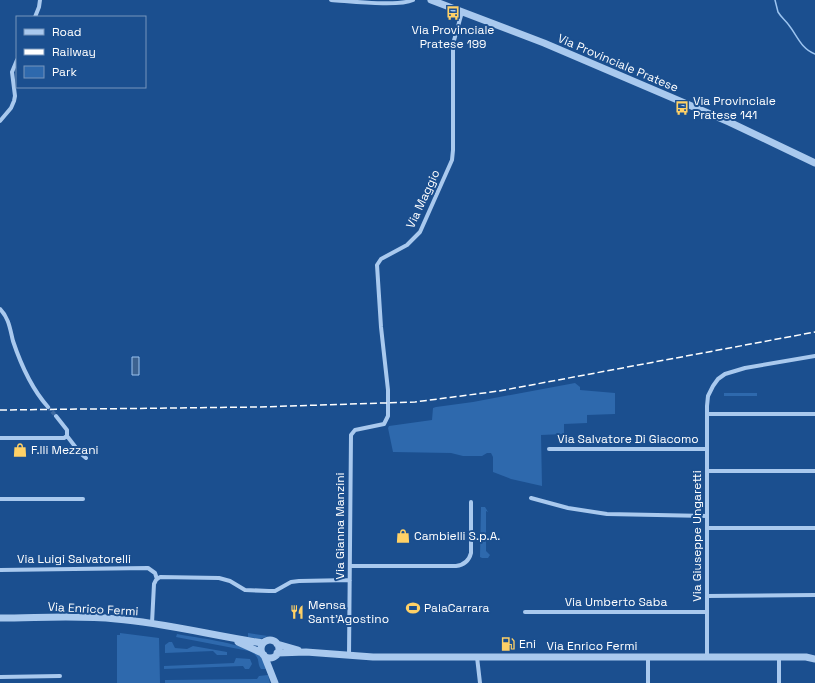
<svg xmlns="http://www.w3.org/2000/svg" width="815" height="683" font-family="'Space Grotesk',sans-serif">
<rect width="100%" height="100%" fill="#1b4f8f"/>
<path fill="#2e69ad" d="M575,383L580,387V390L615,393V414L587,415V423L564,424V434L541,435L542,486L511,479L493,472V457L491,453H487L482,456H463L451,453L393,452L388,428L389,426L432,420L433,408L436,407L473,402Z
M724,393H757V396H724Z
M481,507H485L488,512L486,511V551L490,555L488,558H482L480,557Z
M120,633L159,638L160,683H117V635H120Z
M248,633L268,636L260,639L248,637Z
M177,634C197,638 244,643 259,655C264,658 265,664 266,669H261C256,662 262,657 249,651L176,637Z
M169,642H172L175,648L187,649L193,646L227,652V655H217L213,651L165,653V645Z
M236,658L250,659L252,664L249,669H245L243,666L164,669V666L234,663Z
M268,675L270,683H165V680L257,679L259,676Z"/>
<path fill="#3c6290" stroke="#9cc4f0" d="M132,357H139V375H132Z"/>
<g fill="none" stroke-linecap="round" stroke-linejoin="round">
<path stroke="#9cc4f0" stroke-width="1.5" d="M775,0C776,4 777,8 778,12C781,17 785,20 788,24C797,35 801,49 815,54"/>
<path stroke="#3d69a0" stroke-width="4" stroke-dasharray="4 2" stroke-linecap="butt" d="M48,407L56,416"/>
<path stroke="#a9c9ee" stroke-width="4" d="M331,0C349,1 398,7 413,0
M35,17L39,7L40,0
M0,121L11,108L14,101L15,96L12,72L17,60
M0,309C9,318 10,329 13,341C21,365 31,388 48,407
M707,414H815
M56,416L67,430V436
M67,436L80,453L86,458
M0,438H64L67,436
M549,449H707
M707,471H815
M531,498L568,508L607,514L707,516
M0,499H83
M707,528H815
M350,566H456C464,565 469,561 471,553V502
M0,570L148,568L155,573L157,579
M707,596L815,595
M525,612H707
M152,623L154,584L156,580L160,577L219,578L230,581L245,590L269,591H275L291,582L299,581L350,580
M349,656L351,435L355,430L384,424L388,416V390L381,327L377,265L381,259L407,245L420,232L452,160L453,150V44L462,12
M477,657L480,683
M707,657V406L708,396L713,386L718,379L725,374L745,368L815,356
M0,677L60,676
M648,683V657
M779,683V657"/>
<path stroke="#a9c9ee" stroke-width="7" d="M431,0L544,43L729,122L815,163
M0,618C38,618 78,615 116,619C166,623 214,636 263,643
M261 649a9 9 0 1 1 18 0a9 9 0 1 1-18 0Z
M238,642L262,653
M277,644L298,650
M277,653L306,652L373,657H806L815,659
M264,655L275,683"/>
<path stroke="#fff" stroke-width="1.5" stroke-dasharray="7 3" stroke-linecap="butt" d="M0,410L259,407L415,402L499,391L815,332"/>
</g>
<defs>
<symbol id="bus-bare" viewBox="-9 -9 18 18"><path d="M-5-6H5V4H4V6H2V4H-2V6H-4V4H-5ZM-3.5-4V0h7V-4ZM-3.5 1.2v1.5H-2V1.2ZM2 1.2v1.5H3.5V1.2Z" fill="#ffd166" stroke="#1b4f8f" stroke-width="2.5" paint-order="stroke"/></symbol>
<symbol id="shop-bare" viewBox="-9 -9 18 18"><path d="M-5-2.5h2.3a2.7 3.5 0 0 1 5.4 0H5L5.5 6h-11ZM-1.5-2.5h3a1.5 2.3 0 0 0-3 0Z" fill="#ffd166" stroke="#1b4f8f" stroke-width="2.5" paint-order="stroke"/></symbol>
<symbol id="stadium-bare" viewBox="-9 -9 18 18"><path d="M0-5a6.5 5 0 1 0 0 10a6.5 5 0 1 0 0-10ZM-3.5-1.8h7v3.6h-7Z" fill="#ffd166" stroke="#1b4f8f" stroke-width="2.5" paint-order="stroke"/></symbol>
<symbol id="restaurant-bare" viewBox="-9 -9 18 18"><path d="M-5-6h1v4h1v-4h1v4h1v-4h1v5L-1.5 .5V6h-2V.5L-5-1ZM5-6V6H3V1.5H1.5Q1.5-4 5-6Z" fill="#ffd166" stroke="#1b4f8f" stroke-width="2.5" paint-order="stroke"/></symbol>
<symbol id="fuel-bare" viewBox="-9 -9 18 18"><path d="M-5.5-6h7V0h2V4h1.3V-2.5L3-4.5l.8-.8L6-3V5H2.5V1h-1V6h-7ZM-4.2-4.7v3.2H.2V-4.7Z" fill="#ffd166" stroke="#1b4f8f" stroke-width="2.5" paint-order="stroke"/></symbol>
</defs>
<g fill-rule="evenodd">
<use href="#bus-bare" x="443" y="3" width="20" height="20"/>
<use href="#bus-bare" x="672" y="98" width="20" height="20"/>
<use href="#shop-bare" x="10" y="440" width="20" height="20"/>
<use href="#shop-bare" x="393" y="526" width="20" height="20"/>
<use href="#stadium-bare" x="403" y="598" width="20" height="20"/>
<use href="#restaurant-bare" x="287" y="602" width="20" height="20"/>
<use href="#fuel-bare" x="498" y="634" width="20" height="20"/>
</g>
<g text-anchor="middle" stroke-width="4" stroke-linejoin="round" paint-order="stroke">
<g font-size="12" fill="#fff" stroke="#1b4f8f" text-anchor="start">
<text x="453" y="34" text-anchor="middle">Via Provinciale<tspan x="453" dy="14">Pratese 199</tspan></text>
<text x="693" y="105">Via Provinciale<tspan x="693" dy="14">Pratese 141</tspan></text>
<text x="31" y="454">F.lli Mezzani</text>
<text x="414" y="540">Cambielli S.p.A.</text>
<text x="308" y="609">Mensa<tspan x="308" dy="14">Sant'Agostino</tspan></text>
<text x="424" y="612">PalaCarrara</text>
<text x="519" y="648">Eni</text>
</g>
<g font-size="12" fill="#fff" stroke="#1b4f8f">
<text transform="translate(618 63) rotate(23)" y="4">Via Provinciale Pratese</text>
<text transform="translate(423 199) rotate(-65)" y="4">Via Maggio</text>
<text x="628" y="443">Via Salvatore Di Giacomo</text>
<text transform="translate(340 526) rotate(-90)" y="4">Via Gianna Manzini</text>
<text transform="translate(697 536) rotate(-90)" y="4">Via Giuseppe Ungaretti</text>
<text x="74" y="563">Via Luigi Salvatorelli</text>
<text x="616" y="606">Via Umberto Saba</text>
<text transform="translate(93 609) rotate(3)" y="4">Via Enrico Fermi</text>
<text x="592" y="650">Via Enrico Fermi</text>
</g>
</g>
<rect x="16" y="16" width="130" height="72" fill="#1b4f8f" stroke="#7695bc"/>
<rect x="24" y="29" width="20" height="6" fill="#a9c9ee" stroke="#7695bc"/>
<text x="52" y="36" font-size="12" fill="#ffffff">Road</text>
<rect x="24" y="49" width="20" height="6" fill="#ffffff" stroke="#7695bc"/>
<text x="52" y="56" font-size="12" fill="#ffffff">Railway</text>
<rect x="24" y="66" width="20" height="12" fill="#2e69ad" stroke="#7695bc"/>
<text x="52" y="76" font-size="12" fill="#ffffff">Park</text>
</svg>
